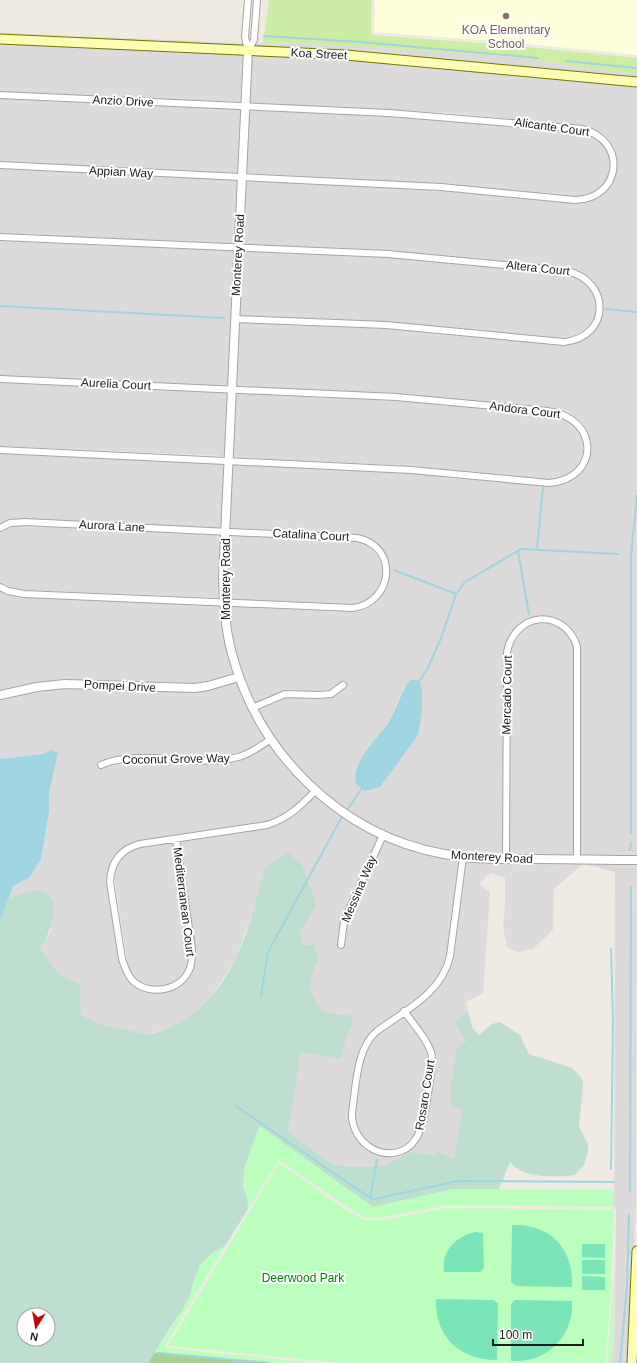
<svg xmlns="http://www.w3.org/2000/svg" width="637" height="1363" font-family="Arial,sans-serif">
<rect width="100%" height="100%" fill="#efebe2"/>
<path fill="#dcdada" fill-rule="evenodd" d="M0,33L243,43L244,47L0,36Z
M0,43L245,54L243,102L0,92Z
M255,43L342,45L503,56L637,74V79L351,52L253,47Z
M251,54L350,58L637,86V856H580L581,653L575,633L561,620L545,616L529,618L516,627L507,639L503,657V855H484L443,850L410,842L384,832L350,813L317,788L288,757L257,710L285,697L318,699L331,697L347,687L345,681L330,690L319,692L284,690L254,704L234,649L227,606L343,612L358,611L368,607L380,598L386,587L390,572L388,563L381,548L372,540L362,535L229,528L232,464L411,473L549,486L565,484L581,474L587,464L590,449L588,433L582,423L568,411L556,408L396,394L236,386L238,322L386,329L564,345L578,342L589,336L599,323L603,310L602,298L593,280L578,270L567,267L389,251L242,244L245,180L441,191L582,204L601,196L613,183L617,164L612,146L605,135L598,131L582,126L452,113L249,103ZM404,687L422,694V711L361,760L391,718Z
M0,98L242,109L239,173L0,162Z
M248,110L452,120L581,132L600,141L607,149L610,159V169L607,179L602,187L593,193L582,197L441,184L245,173Z
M0,169L239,180L236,244L0,234Z
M0,241L236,251L230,386L0,376Z
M242,251L388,257L566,274L583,280L593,291L596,300L595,316L586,330L576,336L564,338L386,322L239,315Z
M0,383L229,393L226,456L0,446Z
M235,393L395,401L547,414L565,418L573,424L582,436L583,454L577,468L568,476L549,480L412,466L232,457Z
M0,453L226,463L223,528L26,519L9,520L0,524Z
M25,526L222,535L221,598L24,590L9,588L0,583V532L11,527Z
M229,535L360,542L372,549L379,557L383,569L382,581L375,594L366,601L353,605L227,599Z
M0,591L8,595L23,597L221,605L235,674L207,683L188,685L57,681L27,685L0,692Z
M537,623L550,624L562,629L566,633L574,647V856L509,855L510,657L513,642L520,632L531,625Z
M237,681L251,713L266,738L238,754L212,757L135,755L111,757L97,763L99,769L111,764L135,762L212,764L238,761L269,744L283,762L310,791L296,807L280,817L267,822L139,841L123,847L112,859L107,882L119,960L122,970L132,984L150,993L169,992L185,981L193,969L195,948L179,842L267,828L281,824L300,812L315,795L349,821L379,836L341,920L338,949H344L347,922L384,839L427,854L459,860L447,956L440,976L427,990L371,1032L360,1048L349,1119L353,1135L363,1148L369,1152L384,1157L400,1155L413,1147L423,1133L435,1057L430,1042L409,1012L437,990L450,968L454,957L465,861L637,863L636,1205L629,1363H610L614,1343L616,1210L614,1207L615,872L583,864L554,889L553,930L533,949L517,952L507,947L503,927L505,907V878L490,873L479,884L490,892L483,993L466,1002L468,1011L454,1021L466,1041L457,1047L450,1090L453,1102L462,1109L454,1159L437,1151L434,1155L409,1152L384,1166L349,1167L332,1164L288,1132L301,1052L343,1047L353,1024L351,1015H340L322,1011L310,994V980L319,959L315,953L314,944L303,945L299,933L315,908V898L308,878L264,869L257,901L235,960L209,1000L186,1020L159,1031L147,1034L97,1025L83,1016L80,1004L81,984L64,978L50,964L41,949L51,930L37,891L8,898L13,886L30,877L41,859L49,812V794L57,759L51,750L43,754L0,759V699L47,689L75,687L195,692L209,690Z
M173,843L186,923L189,959L185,971L175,982L159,987L152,986L136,979L128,967L114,876L118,862L126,853L140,847Z
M403,1016L425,1046L428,1055L429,1065L417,1131L410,1141L404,1145L385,1150L373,1146L362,1137L357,1127L355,1114L364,1056L369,1044L375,1037Z"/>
<path fill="#fffedc" d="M375,0H637V55L507,42L374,32Z"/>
<path fill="#cbeea4" d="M269,0H372L371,32L373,35L507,45L637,58V74L503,56L342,45L263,43Z"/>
<path fill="#a8d294" d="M154,1353H163L269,1363H148Z"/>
<path fill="#bedfcf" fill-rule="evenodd" d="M287,852L302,865L315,898V908L299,933L303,945L314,944L316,953L319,958C308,984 306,987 322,1011L340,1015H351L353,1024L346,1039L341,1059L301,1052L288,1132L332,1164L349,1167L384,1166L409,1152L434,1155L437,1151L454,1159L462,1109L452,1107L450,1090L457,1047L466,1041L454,1021L468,1011L472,1027L479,1035L492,1024L500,1022L520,1035L529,1054L572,1068L581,1077L583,1084L579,1126L588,1145V1152L584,1165L575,1175C556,1177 523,1179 510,1162L499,1189H454L373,1207L260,1127L245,1166L243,1187L248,1199V1209L225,1246L211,1254L194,1279L190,1296L182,1311L171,1326L148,1363H0V921L8,898C17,896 29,890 38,891C67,893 48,936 41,949C54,970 58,976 81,984L80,1004L83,1016C98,1025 112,1028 129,1030C135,1031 143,1034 149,1034C158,1033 165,1029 172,1026C231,1000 251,926 264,869ZM24,1315H48V1339H24Z"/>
<path fill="#bbfebe" d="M260,1126L373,1207L454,1189H614V1207L448,1205L384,1217H365L349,1208L279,1160L248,1209C248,1199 244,1192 244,1184C244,1164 252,1145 260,1126Z
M279,1163L347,1211L365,1220H384L448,1208L614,1210L611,1293L605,1363H342L168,1346Z
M225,1246L166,1344V1348L313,1363H273L154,1353L182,1311L190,1296L199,1266L211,1254Z
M614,1272V1343L610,1363H607Z"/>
<path fill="#7ae5b8" d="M512,1225C551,1224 574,1249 572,1287L516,1286L511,1282Z
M476,1232L483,1233L484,1268L480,1272H444C441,1251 456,1236 476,1232Z
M582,1244H605V1258L582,1257Z
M582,1260H605V1274H582Z
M582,1276L605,1277V1290H582Z
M436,1299L493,1300L498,1303L497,1360C460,1360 435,1337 436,1299Z
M515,1300L572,1301C574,1336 547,1363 511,1361V1304Z"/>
<path fill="#9fd4e1" d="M410,680H417L421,685L422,694V711L418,735L380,787L365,791L356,784C351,759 380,738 391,718C398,706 401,691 410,680Z
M51,750L58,753L49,794V812L41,859L30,877L13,886L0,921V759L43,754Z"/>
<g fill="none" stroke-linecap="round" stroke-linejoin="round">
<path stroke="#9fd4e1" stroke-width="2" d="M264,36L360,42L538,58
M566,61L637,68
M0,306L224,318
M606,309L637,312
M537,549L543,487
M518,551L529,614
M394,570L456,594
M417,685L428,668L441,638L456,594L465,582L521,549L618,554
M346,812L362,788
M631,833V555L637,495
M630,850L631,842
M611,949L613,1020L611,1169
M261,996L268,952L343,815
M236,1106L370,1198L374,1199L458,1181L614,1182
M630,1192L631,887
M370,1198L377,1160
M157,1353L269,1363
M620,1363L627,1287L629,1215"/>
<defs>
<path id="minor" d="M248,50L254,40L257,0
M248,50L245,37L248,0
M0,95L389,113L582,129C628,140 622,199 575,200L441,187L0,165
M0,237L388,254L567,271C611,281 611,337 564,342L386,325L235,319
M0,379L396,397L547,411C600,417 601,479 549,483L411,470L0,450
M0,528L10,523L25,522L357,538C399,546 394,602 353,608L24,594L8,591L0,587
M252,708L285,694L319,695L331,694L343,685
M101,765C137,748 198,768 238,757C249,755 261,745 270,740
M176,839L192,949C192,955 192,962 190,968C182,990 151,997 133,981C127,975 125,967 122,959L110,882C111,862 120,849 140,844L267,825C288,818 300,807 315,791
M506,859L507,652C515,612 563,607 577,646V859
M341,945L344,921L383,835
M404,1011C413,1024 426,1037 431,1052C434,1063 425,1120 419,1132C418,1137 414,1141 411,1145C386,1166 351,1144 352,1113C356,1087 356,1048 377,1031C406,1010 442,993 450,956L463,857"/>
<path id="tertiary" d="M248,50L223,578C224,602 225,627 231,650C257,752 339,835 444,854C475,860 506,859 537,859C570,859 604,860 637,860
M0,695L37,687L65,684L195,688L208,686L239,677"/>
<path id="secondary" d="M0,39L346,55L637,82
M632,1363L637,1251"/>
</defs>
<use href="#minor" stroke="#a4a4a4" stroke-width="8"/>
<use href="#tertiary" stroke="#a4a4a4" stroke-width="10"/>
<use href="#secondary" stroke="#707900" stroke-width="11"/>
<use href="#minor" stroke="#fff" stroke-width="6"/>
<use href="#tertiary" stroke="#fff" stroke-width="8"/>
<use href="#secondary" stroke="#fdfeb2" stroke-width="9"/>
</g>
<circle fill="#8d6e63" stroke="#fff" stroke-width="1.5" cx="506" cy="16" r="4"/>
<g text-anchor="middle" stroke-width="4" stroke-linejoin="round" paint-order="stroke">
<g font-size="12" fill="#785e54" stroke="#fff">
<text x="506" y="34">KOA Elementary<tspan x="506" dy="14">School</tspan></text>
</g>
<g font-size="12" fill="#1d1d1d" stroke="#fff">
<text transform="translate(319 54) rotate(3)" y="4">Koa Street</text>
<text transform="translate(123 101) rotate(3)" y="4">Anzio Drive</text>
<text transform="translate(552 127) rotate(8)" y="4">Alicante Court</text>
<text transform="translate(121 172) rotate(3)" y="4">Appian Way</text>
<text transform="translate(238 255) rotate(-87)" y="4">Monterey Road</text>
<text transform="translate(538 268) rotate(6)" y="4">Altera Court</text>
<text transform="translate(116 384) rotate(3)" y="4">Aurelia Court</text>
<text transform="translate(525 410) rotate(7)" y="4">Andora Court</text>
<text transform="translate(112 526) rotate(3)" y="4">Aurora Lane</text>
<text transform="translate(311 535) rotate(3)" y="4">Catalina Court</text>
<text transform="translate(226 579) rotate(-90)" y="4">Monterey Road</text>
<text transform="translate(120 686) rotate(3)" y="4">Pompei Drive</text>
<text transform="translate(507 695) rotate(-89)" y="4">Mercado Court</text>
<text transform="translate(176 759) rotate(-1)" y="4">Coconut Grove Way</text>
<text transform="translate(492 857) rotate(3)" y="4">Monterey Road</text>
<text transform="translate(359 889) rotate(-67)" y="4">Messina Way</text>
<text transform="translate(184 902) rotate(83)" y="4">Mediterranean Court</text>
<text transform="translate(425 1095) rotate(-81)" y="4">Rosaro Court</text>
</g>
<g font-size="12" fill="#038409" stroke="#fff">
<text x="303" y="1282">Deerwood Park</text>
</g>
</g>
<g transform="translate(36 1327) rotate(191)"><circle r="19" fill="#ffffff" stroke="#a5a5a5"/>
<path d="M0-3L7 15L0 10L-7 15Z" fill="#cb0007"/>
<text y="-6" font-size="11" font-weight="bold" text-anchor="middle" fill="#1d1d1d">N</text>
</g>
<path d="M493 1339v6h90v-6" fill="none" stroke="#1d1d1d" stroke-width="2"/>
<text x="499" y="1339" font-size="12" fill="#1d1d1d" stroke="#ffffff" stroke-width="3" paint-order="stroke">100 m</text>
</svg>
